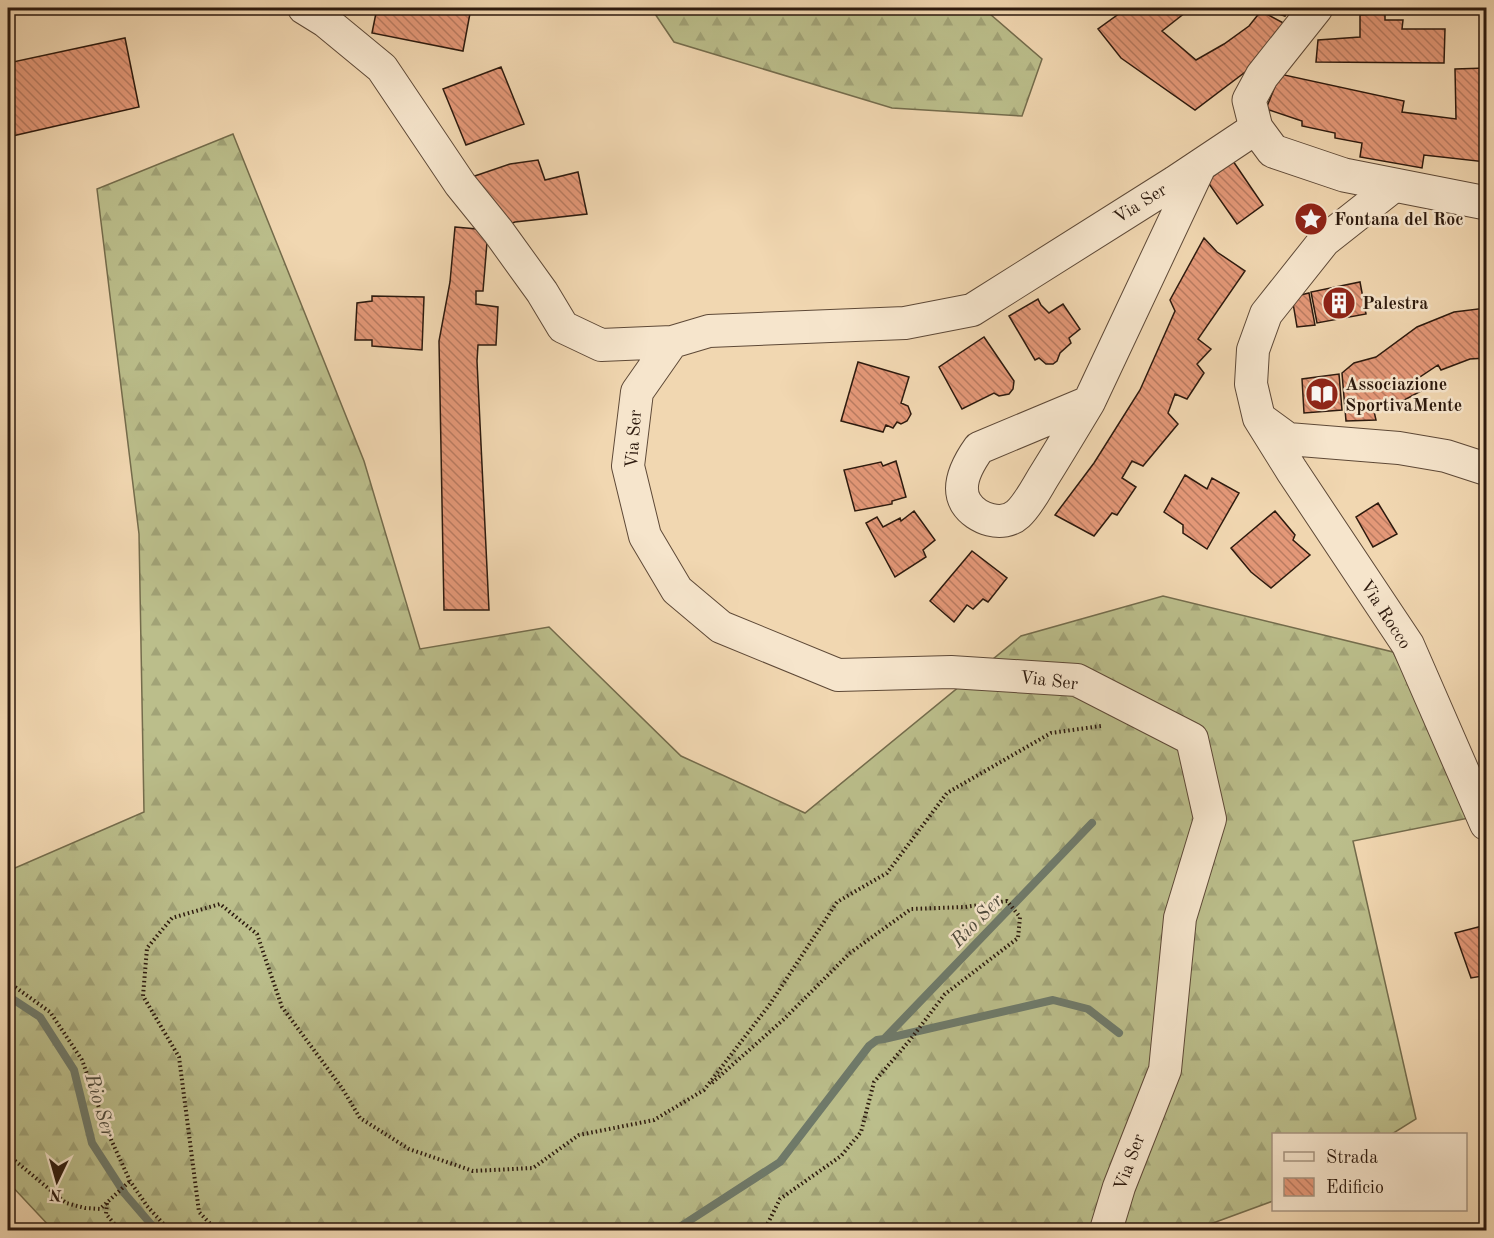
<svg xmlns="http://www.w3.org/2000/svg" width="1494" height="1238" font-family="'Old Standard TT',serif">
<defs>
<pattern id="forest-firs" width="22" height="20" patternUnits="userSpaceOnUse" patternTransform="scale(1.5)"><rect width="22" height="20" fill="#bbbe8b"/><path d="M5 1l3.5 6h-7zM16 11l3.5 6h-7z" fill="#a1a377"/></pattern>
<pattern id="building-back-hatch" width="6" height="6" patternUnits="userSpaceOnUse" patternTransform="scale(1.5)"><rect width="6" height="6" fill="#e49878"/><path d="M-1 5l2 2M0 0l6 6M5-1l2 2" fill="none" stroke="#b97b61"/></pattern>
</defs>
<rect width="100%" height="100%" fill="#f1d7b1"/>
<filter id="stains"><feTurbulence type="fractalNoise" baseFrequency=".00333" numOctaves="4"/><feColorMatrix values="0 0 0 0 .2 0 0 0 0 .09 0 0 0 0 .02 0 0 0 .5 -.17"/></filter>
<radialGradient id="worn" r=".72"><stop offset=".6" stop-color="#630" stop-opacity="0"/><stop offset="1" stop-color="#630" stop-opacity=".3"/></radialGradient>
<path fill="url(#forest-firs)" stroke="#746c4c" stroke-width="1.5" d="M651,8H983L1042,59L1022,116L892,108L674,42Z
M233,134L364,461L420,649L549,627L681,756L805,813L1021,636L1163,596L1393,652L1474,817L1353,841L1416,1119L1392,1134H1274L1273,1201L1194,1230H53L8,1182V871L144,812L139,534L97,189Z"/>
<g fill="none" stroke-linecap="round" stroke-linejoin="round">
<path stroke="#6f7a6a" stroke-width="8" d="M8,996L40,1017L74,1070L92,1143L125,1194L156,1230
M884,1039L1053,1000L1088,1009L1119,1033
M675,1230L780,1162L869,1046L877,1040L884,1039L1092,823"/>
</g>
<path fill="url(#building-back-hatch)" stroke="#2d1a0e" stroke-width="1.5" d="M377,8H471L463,51L372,33Z
M1127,8H1200L1190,9L1162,31L1196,60L1224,44L1249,26L1261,11L1289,26L1265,57L1195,110L1121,58L1098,29Z
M1259,8H1288L1285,16Z
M1385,13V20H1403L1402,29H1445L1444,63L1316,62L1318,40L1360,37V15Z
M125,38L139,107L8,137V63Z
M501,67L524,124L466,145L443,89Z
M1486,68V162L1424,155L1422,168L1360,157L1362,143L1335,138V133L1302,126V121L1266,109L1280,74L1404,101L1402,112L1456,119L1455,69Z
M538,160L545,180L578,172L587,214L515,222L500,228L466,179L510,164Z
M1233,161L1263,205L1237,224L1207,181Z
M455,227L488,230L483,291H476V304L498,307L496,345H478L477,361L489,610H444L439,341L450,282Z
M1204,238L1217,252L1245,271L1198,339L1211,349L1197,364L1204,373L1187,399L1175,394L1168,413L1178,424L1143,466L1132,461L1122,478L1136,487L1117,515L1112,513L1094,536L1055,515L1094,463L1140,390L1175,311L1170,300Z
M1360,282L1366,314L1317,323L1311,292Z
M1309,293L1315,325L1297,327L1292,297Z
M372,296L424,297L422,350L372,346V340H355L357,303L372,301Z
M1038,299L1041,305L1049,313L1063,304L1080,329L1069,338L1071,343L1060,353L1057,361L1053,364H1046L1039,358L1035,360L1009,316Z
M1486,308V358L1470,359L1441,370L1438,365L1417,379L1423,390L1395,405L1373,407L1376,420L1346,421L1342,373L1354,363L1376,357L1417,327L1454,312Z
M984,337L1014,381L1013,389L1009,394L999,396L994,393L962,409L939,367Z
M858,362L909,377L901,403L908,406L911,414L907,421L901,424L897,422L893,428L886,425L883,432L841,421Z
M1339,374L1342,410L1304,413L1302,379Z
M896,461L906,497L892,501V504L855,511L844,470L881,462L883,466Z
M1185,475L1207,489L1212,478L1239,493L1207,549L1183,533V525L1164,512Z
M1378,503L1397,534L1373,547L1356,517Z
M914,511L935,540L923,550L926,557L895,577L866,523L877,517L883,527L900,518L901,521Z
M1275,511L1295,535L1293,540L1310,555L1271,588L1251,572L1231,548Z
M972,551L1007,578L988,602L983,599L973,609L967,605L954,622L930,601Z
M1486,925V997L1482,976L1471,978L1455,933Z"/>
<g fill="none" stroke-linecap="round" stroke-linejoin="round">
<defs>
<path id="minor" d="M304,8L325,21L382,68L460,184L498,231L542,292L563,327L601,345L672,342
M1395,185L1324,241L1266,314L1253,350L1251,384L1259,418L1292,471L1408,645L1486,824
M1089,402C1074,427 1059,452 1044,476C1036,489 1028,505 1018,514C1003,528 976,519 966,503C955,485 969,462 979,448L1089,402L1200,166
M1262,420L1288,439L1399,448L1446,456L1486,469
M1106,1230L1119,1187L1165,1070L1180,918L1210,819L1192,739L1077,680L951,672L838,675L721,627L677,590L645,536L628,466L637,392L672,342L709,331L905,323L972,310L1175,182L1256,128"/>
<path id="tertiary" d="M1316,8L1262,76L1249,100L1256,128L1273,151L1344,175L1486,203"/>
</defs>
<use href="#minor" stroke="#5e4937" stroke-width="34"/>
<use href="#tertiary" stroke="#5e4937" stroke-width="35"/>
<path stroke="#2d1a0e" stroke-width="4" stroke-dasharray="1.5 3" stroke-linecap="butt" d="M8,982L50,1012L82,1060L108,1133L130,1181L147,1206L169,1230
M712,1083L783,1020L850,953L911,909L965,907L1007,901L1020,917L1018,938L945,994L910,1040L874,1082L861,1132L841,1156L780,1199L767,1225L768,1230
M8,1155L66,1203L85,1208L100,1209L130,1181
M107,1203L106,1214L117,1227V1230
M216,1230L199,1212L179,1057L143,996L147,948L172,918L220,904L257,934L282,1007L342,1088L360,1118L409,1149L473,1171L533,1168L579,1135L654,1120L704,1090L770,1004L837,902L887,873L947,793L1051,733L1101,726"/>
<use href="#minor" stroke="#f6e5cc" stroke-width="32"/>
<use href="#tertiary" stroke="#f6e5cc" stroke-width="33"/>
</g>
<defs>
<symbol id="sight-disc" viewBox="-11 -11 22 22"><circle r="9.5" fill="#8f2418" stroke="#f6e5cc"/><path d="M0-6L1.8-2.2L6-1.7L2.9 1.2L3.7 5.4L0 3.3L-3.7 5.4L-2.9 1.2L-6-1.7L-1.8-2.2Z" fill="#fff"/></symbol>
<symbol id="building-disc" viewBox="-11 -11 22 22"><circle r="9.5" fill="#8f2418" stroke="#f6e5cc"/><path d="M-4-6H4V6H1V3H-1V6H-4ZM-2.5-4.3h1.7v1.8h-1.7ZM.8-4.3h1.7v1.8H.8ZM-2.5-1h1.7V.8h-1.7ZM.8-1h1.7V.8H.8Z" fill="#fff"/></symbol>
<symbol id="library-disc" viewBox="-11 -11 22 22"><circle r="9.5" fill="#8f2418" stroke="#f6e5cc"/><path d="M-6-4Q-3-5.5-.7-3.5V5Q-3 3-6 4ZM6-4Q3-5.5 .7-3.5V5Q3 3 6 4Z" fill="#fff"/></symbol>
</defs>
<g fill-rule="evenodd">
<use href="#sight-disc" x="1292" y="200" width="38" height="38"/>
<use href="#building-disc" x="1320" y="284" width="38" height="38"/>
<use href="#library-disc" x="1303" y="375" width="38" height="38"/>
</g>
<g text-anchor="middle" stroke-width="5" stroke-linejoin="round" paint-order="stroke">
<g font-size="18" fill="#2d1a0e" stroke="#f6e5cc">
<text transform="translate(1140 203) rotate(-32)" y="6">Via Ser</text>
<text transform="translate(633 439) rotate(-86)" y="6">Via Ser</text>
<text transform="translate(1386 614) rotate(57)" y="6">Via Rocco</text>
<text transform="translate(1049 680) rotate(7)" y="6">Via Ser</text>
<text transform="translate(1129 1162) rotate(-70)" y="6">Via Ser</text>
</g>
<g font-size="18" font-weight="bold" fill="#2d1a0e" stroke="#f6e5cc" text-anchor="start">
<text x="1334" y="225">Fontana del Roc</text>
<text x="1362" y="309">Palestra</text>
<text x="1345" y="390">Associazione<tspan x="1345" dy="21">SportivaMente</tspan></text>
</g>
<g font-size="20" font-style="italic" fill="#4e4a3c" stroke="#f6e5cc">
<text transform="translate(976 920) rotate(-46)" y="7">Rio Ser</text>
<text transform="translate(101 1105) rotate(74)" y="7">Rio Ser</text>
</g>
</g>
<rect width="1494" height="1238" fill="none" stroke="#f1d7b1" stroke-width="30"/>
<rect x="9" y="9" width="1476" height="1220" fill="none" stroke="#2d1a0e" stroke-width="3"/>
<rect x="15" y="15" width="1464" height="1208" fill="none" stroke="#2d1a0e" stroke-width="1.5"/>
<rect x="1272" y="1133" width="195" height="78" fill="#f6e5cc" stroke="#a69480" stroke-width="1.5"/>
<rect x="1284" y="1152" width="30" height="9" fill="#f6e5cc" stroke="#a69480" stroke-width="1.5"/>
<text x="1326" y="1163" font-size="18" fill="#2d1a0e">Strada</text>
<rect x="1284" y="1178" width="30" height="18" fill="url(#building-back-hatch)" stroke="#a69480" stroke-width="1.5"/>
<text x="1326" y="1193" font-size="18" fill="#2d1a0e">Edificio</text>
<g transform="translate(57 1181) rotate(185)" stroke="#f6e5cc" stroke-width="4.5" paint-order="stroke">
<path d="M0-4.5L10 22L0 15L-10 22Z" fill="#2d1a0e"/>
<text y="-9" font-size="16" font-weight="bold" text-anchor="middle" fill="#2d1a0e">N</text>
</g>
<rect width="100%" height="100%" filter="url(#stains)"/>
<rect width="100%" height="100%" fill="url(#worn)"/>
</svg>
